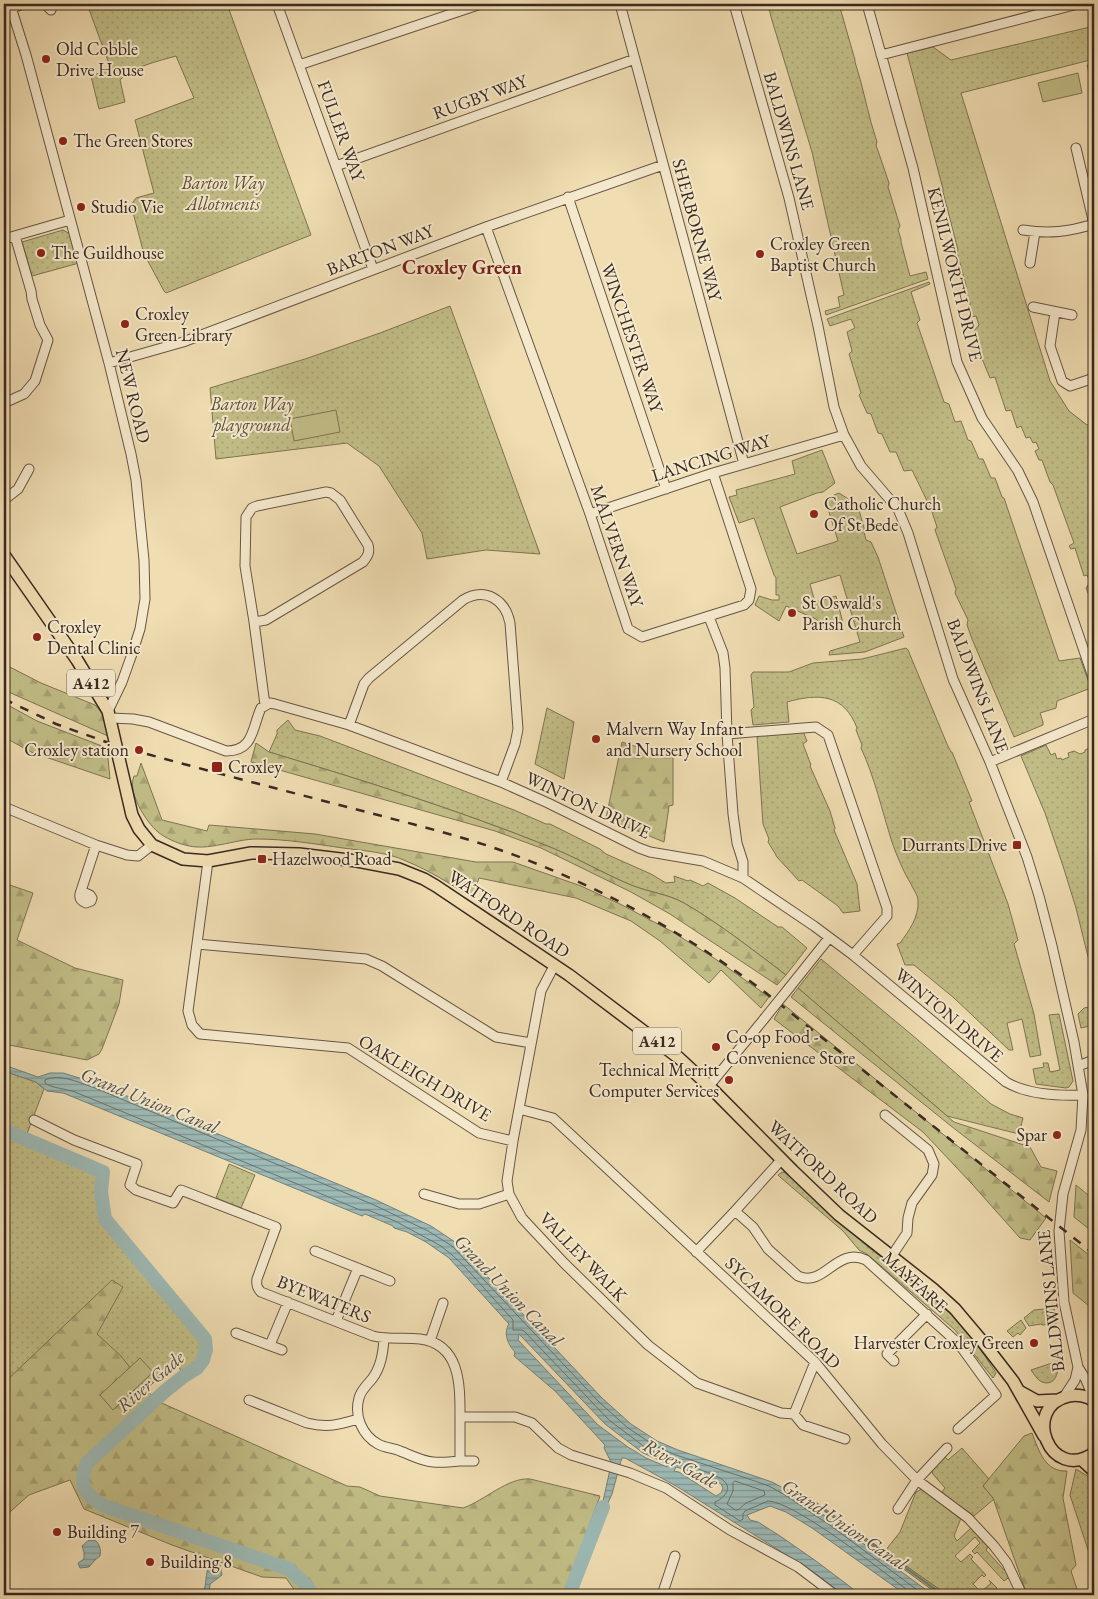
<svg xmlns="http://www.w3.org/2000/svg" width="1098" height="1599" font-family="'EB Garamond',serif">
<defs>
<pattern id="green-dots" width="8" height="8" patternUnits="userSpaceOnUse" patternTransform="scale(1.25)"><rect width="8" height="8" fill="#c2be87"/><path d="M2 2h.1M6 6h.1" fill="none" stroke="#a7a374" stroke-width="1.8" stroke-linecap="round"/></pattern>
<pattern id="forest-firs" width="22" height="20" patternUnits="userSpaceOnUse" patternTransform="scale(1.25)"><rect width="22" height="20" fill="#c2be87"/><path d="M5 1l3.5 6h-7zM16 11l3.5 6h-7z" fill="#a7a374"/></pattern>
<pattern id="water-rules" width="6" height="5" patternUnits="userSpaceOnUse" patternTransform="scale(1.25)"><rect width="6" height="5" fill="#9dbab6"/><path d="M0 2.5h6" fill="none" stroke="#819794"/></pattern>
</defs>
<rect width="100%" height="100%" fill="#f0ddb2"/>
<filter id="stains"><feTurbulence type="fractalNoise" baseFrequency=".004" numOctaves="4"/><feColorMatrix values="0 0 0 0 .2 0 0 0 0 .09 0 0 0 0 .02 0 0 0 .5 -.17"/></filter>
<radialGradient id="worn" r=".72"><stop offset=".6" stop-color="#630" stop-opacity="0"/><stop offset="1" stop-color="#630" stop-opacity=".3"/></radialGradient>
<path fill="url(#green-dots)" stroke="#7e7454" d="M87,4H227L311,235L166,293L164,291L144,254L131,205L136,198L154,193L135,120L194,98L176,56C159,61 131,67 120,80L125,102L99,109L91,76L111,69Z
M768,4H839L855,60V62C864,89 868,116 877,142L876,145L889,183L888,187L900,226L898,230L901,239V242L910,276L926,272L928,279L826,315L825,311L840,307L838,297L844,295L812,152L771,17Z
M1094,26V59L961,93L1050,381L1069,411L1087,425L1094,422V608L1086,588L1090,582L1087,575L1084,576L1075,548L1071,549L1069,546L1074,543L1053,485L1050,482L1042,460H1039L1035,451L1039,449L1036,442L1033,443L1030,437L1026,438L1021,426L1017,428L1011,410L1006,411L995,377L990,378L978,349L979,347L974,331L979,325L976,316L971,317C969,312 970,309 970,303C969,297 965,292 966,285L957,252L958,250L943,192V189L907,53L933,47L951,60Z
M63,230L70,234L79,263L32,276L22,242Z
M929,282L930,284L911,292L920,320L917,323L944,402L949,404L955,422L961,421L968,440L971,441L979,459H983L991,478H995L1002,497L1004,498L1059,661L1080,658L1091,688L1057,701L1056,708L1040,713L1043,722V725L1014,737L972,639L967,625L968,620L955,593L956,589L935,530L937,527L931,509L912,470L904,471L896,452H890L882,434L878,433L871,414L867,413L859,395L861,393L849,354L852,351L847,332L855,328L851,319L830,326L827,319Z
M450,306L540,554L486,550L427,559L422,533L379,466L347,443L216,459L210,388L305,359L380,333Z
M822,450L835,483L823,492L817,493L780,507L797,554L838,541L825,499L839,493L853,502L856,509L859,510L864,528V532L866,540L871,542L878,557L904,637L865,652L829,655L830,651L860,642L840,575L810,584L815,602L836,596L843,623L823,629L816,619L786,606L779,621L755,605L759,596L772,600H779V595H776V578L774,575L754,518L739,523L729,497L737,495L736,490L795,474L792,461Z
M906,648L908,650L947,744L951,752H952L972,801L969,802L1008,904L1018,940L1014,944L1034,1014L1041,1055L1030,1057L1022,1019L1007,1023L1013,1050H1009L954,998L914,965H905L897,944L900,943C909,931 919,917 918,901C918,895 913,889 911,884C904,873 896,854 892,842C882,811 875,778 861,748L862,745L856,730L857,728C844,694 819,693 787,702L789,722L753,725L751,710L754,707L751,675L753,672H789L813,663L862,659Z
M547,708L574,722L564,779L535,764Z
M288,720L295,730L320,736L349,747L514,810L546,824H550L600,849L606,854L651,874L666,883L675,882L674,876L688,881L690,880L703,886L708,883L735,898L778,927H782L807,948L786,975C753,950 720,924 684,903C668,894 648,892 631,885C602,873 574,856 545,845C455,809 362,780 269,752L277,734V730Z
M803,731L807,741L803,744L811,765L810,766L830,811L835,828L834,830L857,884L860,911L843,913L838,906L802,880L799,881L776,856V855L768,842L769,839L763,824L757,736L758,734Z
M1046,745L1051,755L1055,753L1057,759L1061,758L1062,760L1069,757L1068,753L1074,751L1080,754L1085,752V750L1094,746V981L1076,908L1063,866L1045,813L1021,756Z
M821,959L918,1040L991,1104L1010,1114L1023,1118L1019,1134L947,1116L798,988Z
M1094,1006V1025L1081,1028L1078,1014L1084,1008Z
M1059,1014L1073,1081L1069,1087L1066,1088L1036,1084L1033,1069L1044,1067L1043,1063H1048L1050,1072L1060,1070L1049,1015Z
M4,1071L36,1082L44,1089L25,1139L103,1172L101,1192L105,1219L205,1339C207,1360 201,1365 184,1376L176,1362L104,1428L4,1494Z
M229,1164L255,1175L241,1208L216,1198Z
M782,1172L786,1173L868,1247L937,1300L960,1323L977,1344L996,1373L993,1378L955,1330L867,1254L859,1250L843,1231L780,1177L778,1175Z
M1054,1308L1056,1324L1042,1325L1041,1324L1029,1326L1024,1318L1034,1310Z
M1021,1320L1026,1328L1020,1335L1018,1333L1013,1337L1007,1331Z
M1058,1361C1059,1371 1056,1387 1042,1382C1037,1380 1034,1374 1031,1370Z
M962,1448L989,1479L983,1486L994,1499L974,1516L941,1493L945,1488L932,1473L933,1468L945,1457L948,1460Z
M1076,1469L1094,1480V1558L1091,1559L1070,1495Z
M922,1489L961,1518L954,1536L957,1541L971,1528H974L989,1545L986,1550L1004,1570H1010L1013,1583L1008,1578L1004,1581L977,1552L975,1554L972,1551L980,1543L975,1537L955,1556L961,1562L970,1554L973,1557L971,1559L986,1575L984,1577L982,1575L973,1584L981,1592L991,1583L989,1580L997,1588L990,1595H964L961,1593L943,1592L885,1551L900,1532L916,1492Z"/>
<path fill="url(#forest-firs)" stroke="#7e7454" d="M4,664L41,683L95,705L103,714L107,723L109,733L108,736L4,690Z
M4,703L37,721L107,748L110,779L31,752L4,737Z
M622,742L644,749L673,748V805L669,806L664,842L606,818Z
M256,743L269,752C362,780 455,809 545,845C574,856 602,873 631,885C648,892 668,894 684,903C720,924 753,950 786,975L777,985L670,914L631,892L541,848L495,831L251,762Z
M141,763L162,820L207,831L209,825L315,834L476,862H513L581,886L620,904L671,931L714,958L769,997L761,1008L721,970L709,983L660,941L631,921L576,898L479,878L472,898C451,884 430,871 406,861C387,852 364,851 343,848C315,844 286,839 257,839C234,839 208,852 185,845C177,843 165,838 158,832C146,822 127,792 134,776H137Z
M4,883L33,893L17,940L75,968L123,980L119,1004L102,1049L99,1054L87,1060L4,1044Z
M798,988L954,1122L1030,1147L1041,1167L1057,1171L1049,1202L951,1126L791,997Z
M783,1004L1046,1218L1030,1240L1020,1238L972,1184L923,1132L774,1019Z
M1076,1185L1094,1200V1233L1074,1217Z
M1070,1240L1094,1259V1310L1073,1293Z
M112,1280L123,1287L97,1334L121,1356L155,1400L347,1486L360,1487L380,1496L463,1508C484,1501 508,1477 530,1479L600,1496L564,1595H298L286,1578L262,1577L172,1545L84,1509L70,1480L29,1495L11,1511L4,1520V1383Z
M1032,1433C1039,1451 1045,1472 1067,1471L1063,1498L1076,1565L1071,1571L1079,1595H1027L993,1498L983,1486L1024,1436Z
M806,1496L943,1592L961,1593L964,1595H939L805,1497Z"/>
<path fill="#c2be87" stroke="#7e7454" d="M1094,64V94L1087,65Z
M1078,73L1082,93L1043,102L1038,83Z
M336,410L340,432L294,441L290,419Z
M140,1358L153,1372L113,1410L100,1395Z"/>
<path fill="url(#water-rules)" stroke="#75807a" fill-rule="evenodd" d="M4,1065L38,1077L50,1073H63L96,1083L376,1200L431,1226L455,1242L602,1398L631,1424L657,1441L678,1450L772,1482L787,1490L834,1522L933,1595H906L812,1528L786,1512L770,1506L747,1515L750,1520L758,1522L780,1536L816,1561L861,1595H843L820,1577L785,1554L676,1486L625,1458H622L621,1461L612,1494L598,1524L611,1465L610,1460L604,1448L605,1445L555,1391L514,1356L515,1352C508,1345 503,1333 509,1324L449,1258L426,1242L407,1232L394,1228L393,1226L365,1214L362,1216L73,1097L63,1093L47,1091L36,1082L4,1071ZM519,1334L605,1424L643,1453L666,1463L667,1467L646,1458L628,1447L598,1425L518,1340ZM676,1467L699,1474L721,1484L723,1488L721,1493L716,1496L679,1472L674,1471Z
M89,1540H95C100,1545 101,1549 100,1556L95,1560L89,1567L80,1568L78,1563L84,1559V1552L82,1546Z
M216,1563L220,1565L222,1575L210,1584L209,1595H196L203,1593C207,1584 205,1574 209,1566Z"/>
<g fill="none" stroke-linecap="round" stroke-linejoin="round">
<path stroke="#6b726c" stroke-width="1" d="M735,1481L764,1491L765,1495L746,1503L738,1510H735L727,1504L733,1491V1483Z
M908,1595L906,1589C881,1570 795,1502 768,1501L745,1511L743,1514V1519L740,1521L715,1505V1502C723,1499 733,1489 724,1481C719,1475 680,1462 672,1462L668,1459L646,1448L609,1420L524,1331L521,1330H513V1320L464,1266L452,1255L441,1246L395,1221L368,1210H360L75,1092C67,1089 51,1088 45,1083V1080C60,1073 80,1083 95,1088L374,1205L428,1231L452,1246L599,1402L628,1428L655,1446L676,1455L746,1478L769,1486L785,1495L831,1526L924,1595"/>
<path stroke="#75807a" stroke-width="2.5" d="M806,1496L943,1595"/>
<path stroke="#9dbab6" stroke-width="14" d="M4,1130L103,1172L101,1192L105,1219L205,1339L206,1350L203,1360L197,1368L184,1376L164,1392L87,1463C78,1486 84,1494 104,1506L289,1569L304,1583L313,1595
M569,1595L603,1507"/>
<defs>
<path id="minor" d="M10,4L26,55L109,363L131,454L136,480L144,560L145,599L140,629L132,654L122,682L108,711
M45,4L51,10
M277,4L373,269
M620,4L744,464
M734,4L789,198L818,326L834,407L844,435L861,466L898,509L908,533L953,679L990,762L1027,857L1039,896L1052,946L1074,1042L1083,1095L1081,1130L1063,1194L1059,1231L1064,1302L1078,1367L1075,1380L1064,1397
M867,4L913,168L957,362L982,418L1018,471L1033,502L1094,680
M12,8L23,4
M881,55L1078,4
M299,65L481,4
M1076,148L1094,224
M336,166L635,59
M568,197L666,489
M486,227L590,514L628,629L642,637L744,605L749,600L751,589L713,473
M1023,230C1049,234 1068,232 1094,224
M4,239L70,220
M1030,263L1035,232
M1033,307L1072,315
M1055,312L1050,346L1062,381L1070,386L1094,378
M109,363L183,342L486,227L663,165
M4,403L24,394L35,381L48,340L40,325L32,299L31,291L15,236
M4,500L18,489L29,469
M590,514L713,473L844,435
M709,617L723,653L725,668L727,734L733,814L737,843L743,862V878
M254,622L266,620L363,562C368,556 370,552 368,545L340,500L331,493L326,492L257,506L252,508L246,517L245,566L254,622L265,705
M111,718L133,719L149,722L226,751C254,751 252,728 261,708L270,703L275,704L349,725L501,782L548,803L639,848L650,852L703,861L743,878L814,926L853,955L1006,1082C1028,1095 1058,1096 1083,1095
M349,725L364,684L369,678L463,600C485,587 505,599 510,623L518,729L515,744L501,782
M727,734L816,727L828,735L887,908V916L853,955
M990,762L1094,719
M4,807L96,845L127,855L138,856L152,845
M208,861L188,1011L192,1025L200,1034L348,1048L479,1133L513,1141
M81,891L90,895L92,898L91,901L86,903C81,901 79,899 80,894L96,845
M197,944L366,959L382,966L496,1037L531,1043
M554,966L541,991L513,1141L507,1181L509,1194L522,1218L564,1263L648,1345L697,1383L781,1413L794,1414L803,1425L845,1439
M789,988L829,938
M1078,1066L1094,1060
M709,1086L764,1019
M519,1109L553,1118L815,1362L882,1444L917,1480L968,1518L994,1546L1007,1563L1022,1595
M885,1115L928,1150L934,1164L932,1175L912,1203L908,1218L907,1233L891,1257
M34,1120L74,1140L137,1164L130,1185L136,1190L173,1203L181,1190L276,1227L257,1279C256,1285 257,1288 261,1292L373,1336C389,1340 404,1337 420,1339C461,1344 460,1386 460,1417H515L532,1423L558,1448L571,1455L630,1473L666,1488L730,1530L798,1567L835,1595
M424,1194L459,1204H479L509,1194
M735,1211L753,1227L768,1249L798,1276C825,1288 836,1246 866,1260L959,1344L996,1395L958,1429
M315,1251L390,1281
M696,1252L735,1211L782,1159
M336,1321L358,1268
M236,1333L282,1350
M384,1339C383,1353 381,1367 372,1379C367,1385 361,1390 359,1398C354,1416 362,1435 378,1444C385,1448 393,1448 400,1451C411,1455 421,1461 433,1462C442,1463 451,1462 460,1461V1417
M430,1341L443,1303
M270,1345L288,1302
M894,1361L887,1354L927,1314
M1078,1367L1086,1380L1094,1399
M249,1400L307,1423C327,1428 338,1425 358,1419
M794,1414L815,1362
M460,1461H474
M898,1509L917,1480L947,1448
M662,1595L675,1556"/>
<path id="major" d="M4,555L77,660L108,711L132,815L139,829L152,845L183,859L208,861L251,853L299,854L357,861L399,869L424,879L436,886L569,975L679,1058L709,1086L793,1171L839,1215L933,1289L955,1309L982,1341L1013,1381L1044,1436
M1019,1391L1037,1401L1058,1400
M1094,1401C1087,1396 1077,1394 1069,1396C1020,1407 1050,1484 1094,1453
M1082,1460L1094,1471"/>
</defs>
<use href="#minor" stroke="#675645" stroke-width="11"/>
<use href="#major" stroke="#392921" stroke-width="14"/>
<use href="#minor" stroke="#f5e9cd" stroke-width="9"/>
<use href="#major" stroke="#f0ddb2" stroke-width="11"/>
<path stroke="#392921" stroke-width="2.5" stroke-dasharray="9 9" stroke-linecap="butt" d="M4,699L56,724L109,743
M147,754C216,773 286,791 355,809C411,824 468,837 522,858C610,892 691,937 766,993L1094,1254"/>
<defs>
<path id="minor-bridge" d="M764,1019L789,988"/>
</defs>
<use href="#minor-bridge" stroke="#675645" stroke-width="11" stroke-linecap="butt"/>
<use href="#minor-bridge" stroke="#f5e9cd" stroke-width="9"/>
</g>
<g fill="#8f2418" stroke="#f5e9cd" stroke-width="2">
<circle cx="46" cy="59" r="5"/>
<circle cx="63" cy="141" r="5"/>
<circle cx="81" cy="207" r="5"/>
<circle cx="41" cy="253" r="5"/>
<circle cx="760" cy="254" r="5"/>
<circle cx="125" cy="324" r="5"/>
<circle cx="814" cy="514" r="5"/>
<circle cx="792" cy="613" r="5"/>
<circle cx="37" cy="637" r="5"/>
<circle cx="596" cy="739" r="5"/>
<circle cx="139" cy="750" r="5"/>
<rect x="211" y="761" width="12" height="12" rx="2.5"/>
<rect x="1012" y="840" width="10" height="10" rx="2.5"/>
<rect x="257" y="854" width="10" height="10" rx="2.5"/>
<circle cx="716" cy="1047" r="5"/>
<circle cx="729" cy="1080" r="5"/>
<circle cx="1057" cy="1135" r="5"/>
<circle cx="1034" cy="1343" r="5"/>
<circle cx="57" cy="1532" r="5"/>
<circle cx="150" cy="1562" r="5"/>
</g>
<g text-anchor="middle" stroke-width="4" stroke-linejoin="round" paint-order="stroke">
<g fill="#f5e9cd" stroke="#716355" stroke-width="1">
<rect x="67" y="669.5" width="48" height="27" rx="4"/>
<rect x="633" y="1027.5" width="48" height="27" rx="4"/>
</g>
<g font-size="16" font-weight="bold" fill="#392921">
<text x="91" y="689">A412</text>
<text x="657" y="1047">A412</text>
</g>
<g font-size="18" fill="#392921" stroke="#f5e9cd" text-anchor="start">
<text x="56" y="55">Old Cobble<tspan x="56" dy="21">Drive House</tspan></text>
<text x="73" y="147">The Green Stores</text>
<text x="91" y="213">Studio Vie</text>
<text x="770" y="250">Croxley Green<tspan x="770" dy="21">Baptist Church</tspan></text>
<text x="51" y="259">The Guildhouse</text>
<text x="135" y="320">Croxley<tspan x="135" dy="21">Green Library</tspan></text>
<text x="824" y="510">Catholic Church<tspan x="824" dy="21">Of St Bede</tspan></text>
<text x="802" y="609">St Oswald's<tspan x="802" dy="21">Parish Church</tspan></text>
<text x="47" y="633">Croxley<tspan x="47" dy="21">Dental Clinic</tspan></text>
<text x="606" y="735">Malvern Way Infant<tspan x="606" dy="21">and Nursery School</tspan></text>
<text x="129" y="756" text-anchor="end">Croxley station</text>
<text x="228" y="773">Croxley</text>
<text x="1007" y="851" text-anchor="end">Durrants Drive</text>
<text x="272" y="865">Hazelwood Road</text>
<text x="726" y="1043">Co-op Food -<tspan x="726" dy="21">Convenience Store</tspan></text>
<text x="719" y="1076" text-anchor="end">Technical Merritt<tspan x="719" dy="21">Computer Services</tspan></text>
<text x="1047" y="1141" text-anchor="end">Spar</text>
<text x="1024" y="1349" text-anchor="end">Harvester Croxley Green</text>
<text x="67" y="1538">Building 7</text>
<text x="160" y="1568">Building 8</text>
</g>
<g font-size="18" fill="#392921" stroke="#f5e9cd">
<text transform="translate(480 97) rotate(-20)" y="6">RUGBY WAY</text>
<text transform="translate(341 131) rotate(70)" y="6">FULLER WAY</text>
<text transform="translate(789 141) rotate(74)" y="6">BALDWINS LANE</text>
<text transform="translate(697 230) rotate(75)" y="6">SHERBORNE WAY</text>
<text transform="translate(380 250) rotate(-21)" y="6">BARTON WAY</text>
<text transform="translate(955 274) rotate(76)" y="6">KENILWORTH DRIVE</text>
<text transform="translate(632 338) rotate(71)" y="6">WINCHESTER WAY</text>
<text transform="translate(133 396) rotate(76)" y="6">NEW ROAD</text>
<text transform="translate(711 458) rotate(-17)" y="6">LANCING WAY</text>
<text transform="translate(617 546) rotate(71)" y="6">MALVERN WAY</text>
<text transform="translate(978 686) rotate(69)" y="6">BALDWINS LANE</text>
<text transform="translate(588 805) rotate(25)" y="6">WINTON DRIVE</text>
<text transform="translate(509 914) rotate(34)" y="6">WATFORD ROAD</text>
<text transform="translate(949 1015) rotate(40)" y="6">WINTON DRIVE</text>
<text transform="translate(425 1078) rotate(31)" y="6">OAKLEIGH DRIVE</text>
<text transform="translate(823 1172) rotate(43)" y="6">WATFORD ROAD</text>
<text transform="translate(583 1257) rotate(46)" y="6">VALLEY WALK</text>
<text transform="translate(915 1282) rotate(42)" y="6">MAYFARE</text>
<text transform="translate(324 1299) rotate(22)" y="6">BYEWATERS</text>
<text transform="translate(1051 1301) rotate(-96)" y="6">BALDWINS LANE</text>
<text transform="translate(783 1313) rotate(44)" y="6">SYCAMORE ROAD</text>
</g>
<g font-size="18" font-style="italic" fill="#5b4e3a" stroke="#f5e9cd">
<text x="223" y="189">Barton Way<tspan x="223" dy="21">Allotments</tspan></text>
<text x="252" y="410">Barton Way<tspan x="252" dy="21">playground</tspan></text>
</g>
<g font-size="19" font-style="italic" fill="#524d46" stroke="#f5e9cd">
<text transform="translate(150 1100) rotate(22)" y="7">Grand Union Canal</text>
<text transform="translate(509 1290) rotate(46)" y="7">Grand Union Canal</text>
<text transform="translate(150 1381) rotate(-41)" y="7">River Gade</text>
<text transform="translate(681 1463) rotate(29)" y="7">River Gade</text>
<text transform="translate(845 1524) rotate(34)" y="7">Grand Union Canal</text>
</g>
<g font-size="20" font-weight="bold" fill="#7a1f14" stroke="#f5e9cd">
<text x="462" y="274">Croxley Green</text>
</g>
</g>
<rect width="1098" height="1599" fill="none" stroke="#f0ddb2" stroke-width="20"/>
<rect x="5" y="5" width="1088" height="1589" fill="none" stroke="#392921" stroke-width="2.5"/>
<rect x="10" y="10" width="1078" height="1579" fill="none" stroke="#392921"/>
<rect width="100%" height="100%" filter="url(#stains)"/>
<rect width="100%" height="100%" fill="url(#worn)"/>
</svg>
